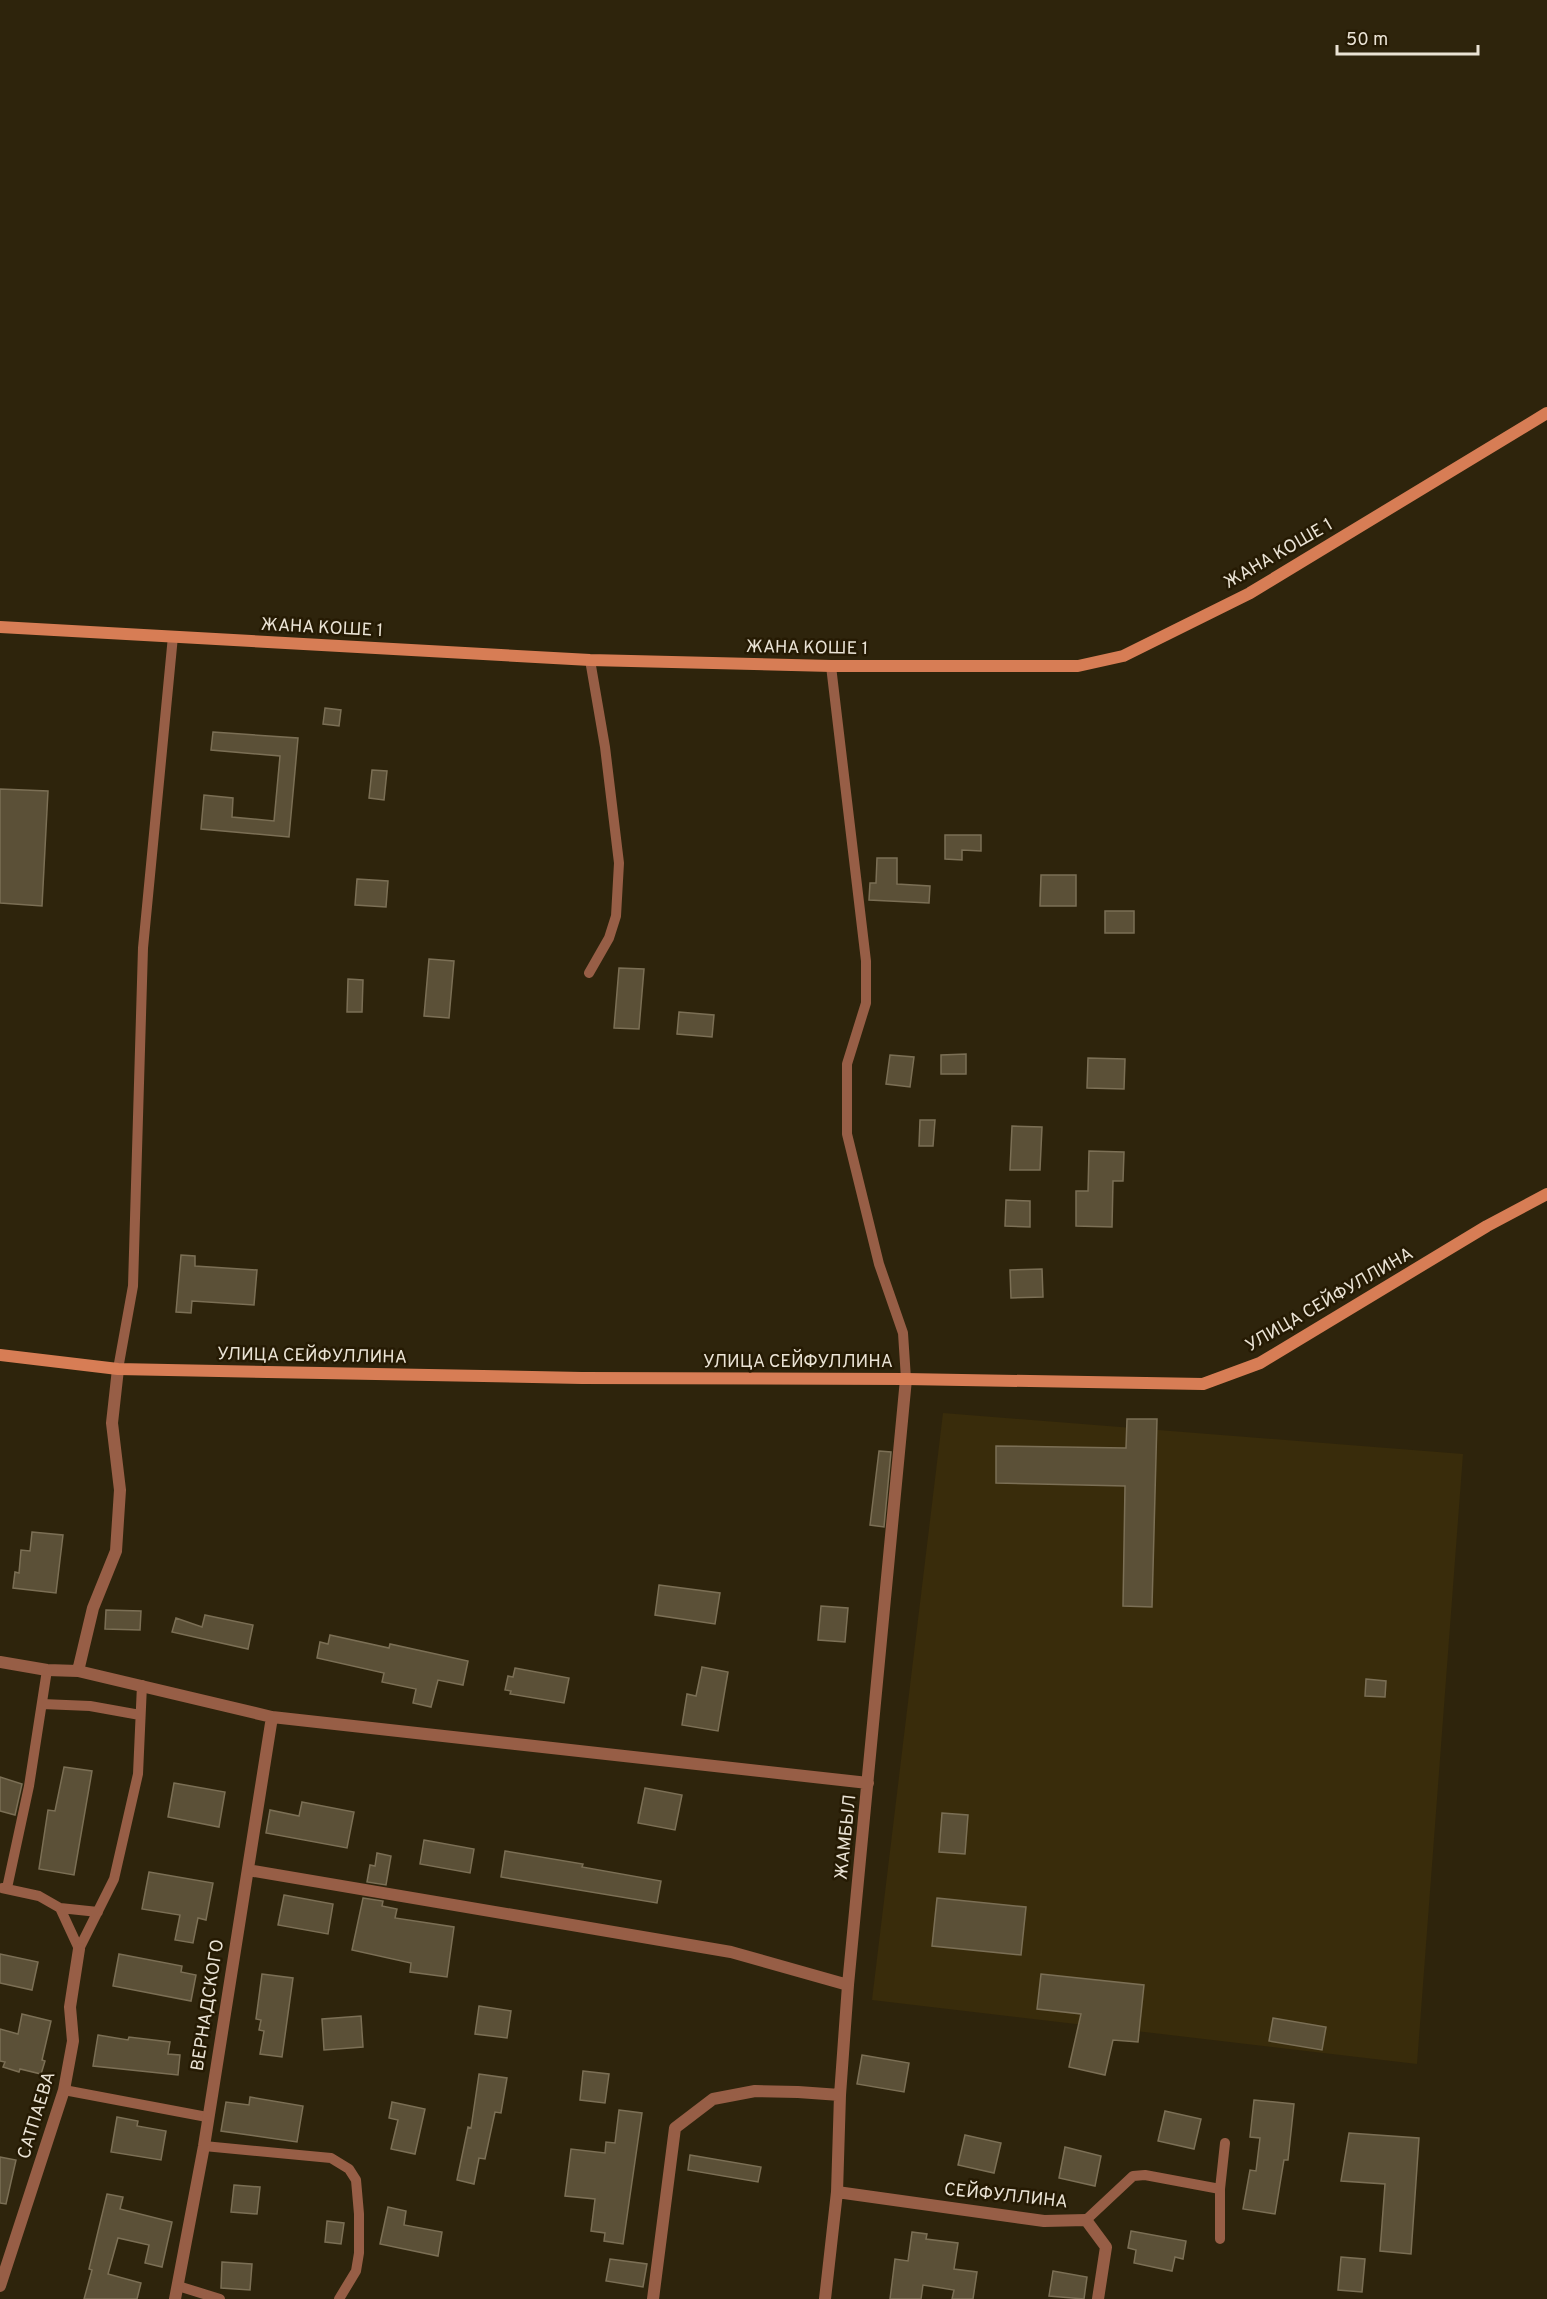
<svg xmlns="http://www.w3.org/2000/svg" width="1547" height="2299" font-family="Overpass,sans-serif">
<rect width="100%" height="100%" fill="#2e240c"/>
<path fill="#392c0b" d="M943,1413L1463,1454L1417,2064L872,2000Z"/>
<path fill="#5b5037" stroke="#7b6f55" stroke-width="1.5" d="M325,708L341,710L339,726L323,724Z
M213,732L298,738L289,837L201,829L204,795L233,798L232,817L274,821L280,756L211,750Z
M372,770L387,771L384,800L369,798Z
M0,789L48,791L42,906L0,903Z
M945,835H981V851L962,850V860L945,859Z
M877,858H897V884L930,886L929,903L869,900L870,883H876Z
M1041,875H1076V906H1040Z
M357,879L388,881L386,907L355,905Z
M1105,911H1134V933H1105Z
M429,959L454,961L449,1018L424,1016Z
M619,968L644,969L639,1029L614,1028Z
M348,979L363,980L362,1012H347Z
M679,1012L714,1015L712,1037L677,1034Z
M966,1054V1074H941V1055Z
M890,1055L914,1057L910,1087L886,1084Z
M1088,1058L1125,1059L1124,1089L1087,1088Z
M920,1120H935L933,1146H919Z
M1012,1126L1042,1127L1040,1170H1010Z
M1089,1151L1124,1152L1123,1181H1113L1112,1227L1076,1226V1191H1088Z
M1006,1200L1030,1201V1227L1005,1226Z
M181,1255L195,1256V1266L257,1270L254,1305L192,1301L191,1313L176,1312Z
M1042,1269L1043,1297L1011,1298L1010,1270Z
M1127,1419H1157L1152,1607L1123,1606L1125,1486L996,1483V1446L1126,1448Z
M879,1451L891,1452L884,1527L870,1525Z
M32,1532L63,1535L56,1593L13,1588L15,1572L19,1573L21,1550L30,1551Z
M659,1585L720,1593L715,1624L655,1615Z
M821,1606L848,1608L845,1642L818,1640Z
M106,1610L141,1611L140,1630L105,1629Z
M205,1615L253,1625L248,1649L172,1632L176,1618L202,1627Z
M330,1635L389,1648L390,1644L468,1661L463,1685L438,1680L431,1707L413,1703L416,1689L382,1682L384,1673L317,1658L320,1642L328,1644Z
M702,1667L728,1672L718,1731L682,1725L687,1694L696,1696Z
M515,1668L569,1678L564,1703L510,1694L511,1691L505,1690L508,1676L513,1677Z
M1366,1679L1386,1681L1385,1697L1365,1696Z
M64,1767L92,1771L74,1875L39,1869L48,1810L55,1811Z
M0,1777L22,1784L15,1815L0,1811Z
M174,1783L225,1792L219,1827L168,1817Z
M645,1788L682,1795L675,1830L638,1823Z
M302,1802L354,1812L347,1848L266,1833L270,1810L299,1816Z
M942,1813L968,1815L965,1854L939,1852Z
M424,1840L474,1849L470,1873L420,1864Z
M505,1851L583,1864L582,1867L661,1881L657,1903L501,1877Z
M377,1853L391,1856L386,1885L367,1882L370,1865L375,1866Z
M149,1872L213,1883L206,1920L198,1918L193,1943L175,1940L180,1915L142,1909Z
M284,1895L333,1904L328,1934L278,1925Z
M363,1898L383,1901L382,1906L397,1909L395,1918L454,1927L447,1977L410,1972L411,1963L352,1950Z
M937,1898L1026,1907L1021,1955L932,1946Z
M0,1954L38,1962L32,1990L0,1983Z
M119,1954L182,1966L181,1972L196,1975L191,2001L113,1986Z
M262,1974L293,1978L282,2057L260,2054L264,2031L259,2030L261,2020L256,2019Z
M1041,1974L1144,1985L1138,2042L1113,2040L1105,2075L1069,2067L1081,2014L1037,2009Z
M479,2006L511,2011L507,2038L475,2034Z
M22,2014L51,2021L42,2060L45,2061L41,2074L20,2069L19,2072L3,2067L5,2062L0,2061V2029L18,2034Z
M361,2016L363,2047L324,2050L322,2019Z
M1273,2018L1326,2027L1322,2050L1269,2041Z
M98,2035L128,2040L129,2037L170,2042L168,2054L180,2055L178,2075L93,2066Z
M862,2055L909,2063L904,2092L857,2084Z
M583,2071L609,2074L605,2103L580,2100Z
M479,2074L507,2078L501,2113L495,2112L485,2159L479,2158L474,2184L457,2180L468,2127L471,2128Z
M250,2097L303,2106L297,2142L221,2131L226,2102L249,2105Z
M1254,2100L1294,2104L1288,2160H1284L1275,2214L1243,2209L1250,2170L1256,2171L1260,2138L1250,2137Z
M392,2102L425,2109L415,2154L391,2149L398,2120L389,2118Z
M619,2110L642,2113L623,2244L604,2241L605,2233L591,2231L595,2199L565,2196L571,2149L605,2153L606,2142L615,2143Z
M1165,2111L1201,2119L1194,2149L1158,2141Z
M117,2117L138,2121L137,2126L166,2131L161,2160L111,2152Z
M1349,2133L1419,2138L1411,2254L1380,2251L1385,2184L1341,2181Z
M965,2135L1001,2143L994,2173L958,2165Z
M1065,2147L1101,2156L1095,2186L1059,2178Z
M690,2155L761,2167L758,2182L688,2170Z
M0,2157L16,2160L6,2204L0,2203Z
M234,2185L260,2187L257,2214L231,2212Z
M107,2194L123,2197L120,2209L172,2222L162,2267L145,2263L149,2245L118,2238L108,2274L141,2283L137,2299H84L92,2270L89,2269Z
M388,2207L406,2211L404,2225L442,2232L438,2256L380,2244Z
M327,2221L344,2223L341,2244L325,2242Z
M1131,2231L1186,2241L1183,2259L1175,2257L1172,2271L1134,2263L1136,2250L1128,2248Z
M912,2232L927,2234L926,2239L958,2243L954,2269L977,2272L973,2299H952L954,2290L923,2285L921,2299H890L895,2259L908,2261Z
M1341,2257L1365,2259L1362,2292L1338,2290Z
M610,2259L647,2264L643,2287L606,2281Z
M222,2262L252,2264L250,2290L221,2288Z
M1053,2271L1087,2277L1084,2299L1049,2296Z"/>
<g fill="none" stroke-linecap="round" stroke-linejoin="round">
<path stroke="#975e46" stroke-width="10" d="M831,666L866,961V1003L847,1064V1134L879,1264L903,1333L906,1379
M589,973L609,938L616,916L619,863L605,747L590,660
M118,1369L133,1286L143,948L173,636
M42,1704L90,1706L140,1715
M2,1888L39,1896L60,1908L79,1949
M7,1888L29,1786L47,1670
M60,1908L98,1912
M79,1949L114,1879L138,1774L142,1685
M64,2090L207,2117
M204,2146L331,2158L349,2169L356,2180L359,2214V2253L356,2271L339,2299
M1086,2220L1133,2176L1145,2175L1220,2189
M1220,2239V2189L1225,2143
M178,2286L220,2299"/>
<path stroke="#975e46" stroke-width="12" d="M0,1662L47,1670L78,1671L272,1717L868,1783
M78,1671L93,1608L116,1551L120,1490L112,1423L118,1369
M248,1870L731,1952L848,1985
M837,2192L1044,2221L1086,2220L1106,2247L1098,2299
M0,2286L64,2090L73,2041L70,2007L79,1949
M175,2299L204,2146L272,1717
M653,2299L675,2128L713,2099L755,2091L798,2092L840,2095
M825,2299L837,2192L840,2095L848,1985L906,1379"/>
<path stroke="#d77d55" stroke-width="12" d="M0,627L590,660L831,666H1078L1123,656L1250,593L1547,413
M0,1355L118,1369L582,1378L906,1379L1203,1384L1260,1363L1487,1226L1547,1194"/>
</g>
<g text-anchor="middle" stroke-width="5" stroke-linejoin="round" paint-order="stroke">
<g font-size="18" fill="#eae3d5" stroke="#251a03">
<text transform="translate(1278 553) rotate(-30)" y="6">ЖАНА КОШЕ 1</text>
<text transform="translate(322 627) rotate(3)" y="6">ЖАНА КОШЕ 1</text>
<text transform="translate(807 647) rotate(1)" y="6">ЖАНА КОШЕ 1</text>
<text transform="translate(1329 1299) rotate(-30)" y="6">УЛИЦА СЕЙФУЛЛИНА</text>
<text transform="translate(312 1355) rotate(1)" y="6">УЛИЦА СЕЙФУЛЛИНА</text>
<text x="798" y="1367">УЛИЦА СЕЙФУЛЛИНА</text>
<text transform="translate(845 1837) rotate(-84)" y="6">ЖАМБЫЛ</text>
<text transform="translate(207 2005) rotate(-81)" y="6">ВЕРНАДСКОГО</text>
<text transform="translate(36 2115) rotate(-73)" y="6">САТПАЕВА</text>
<text transform="translate(1006 2195) rotate(6)" y="6">СЕЙФУЛЛИНА</text>
</g>
</g>
<path d="M1337 45v9h141v-9" fill="none" stroke="#eae3d5" stroke-width="3"/>
<text x="1346" y="45" font-size="18" fill="#eae3d5" stroke="#251a03" stroke-width="4.5" paint-order="stroke">50 m</text>
</svg>
